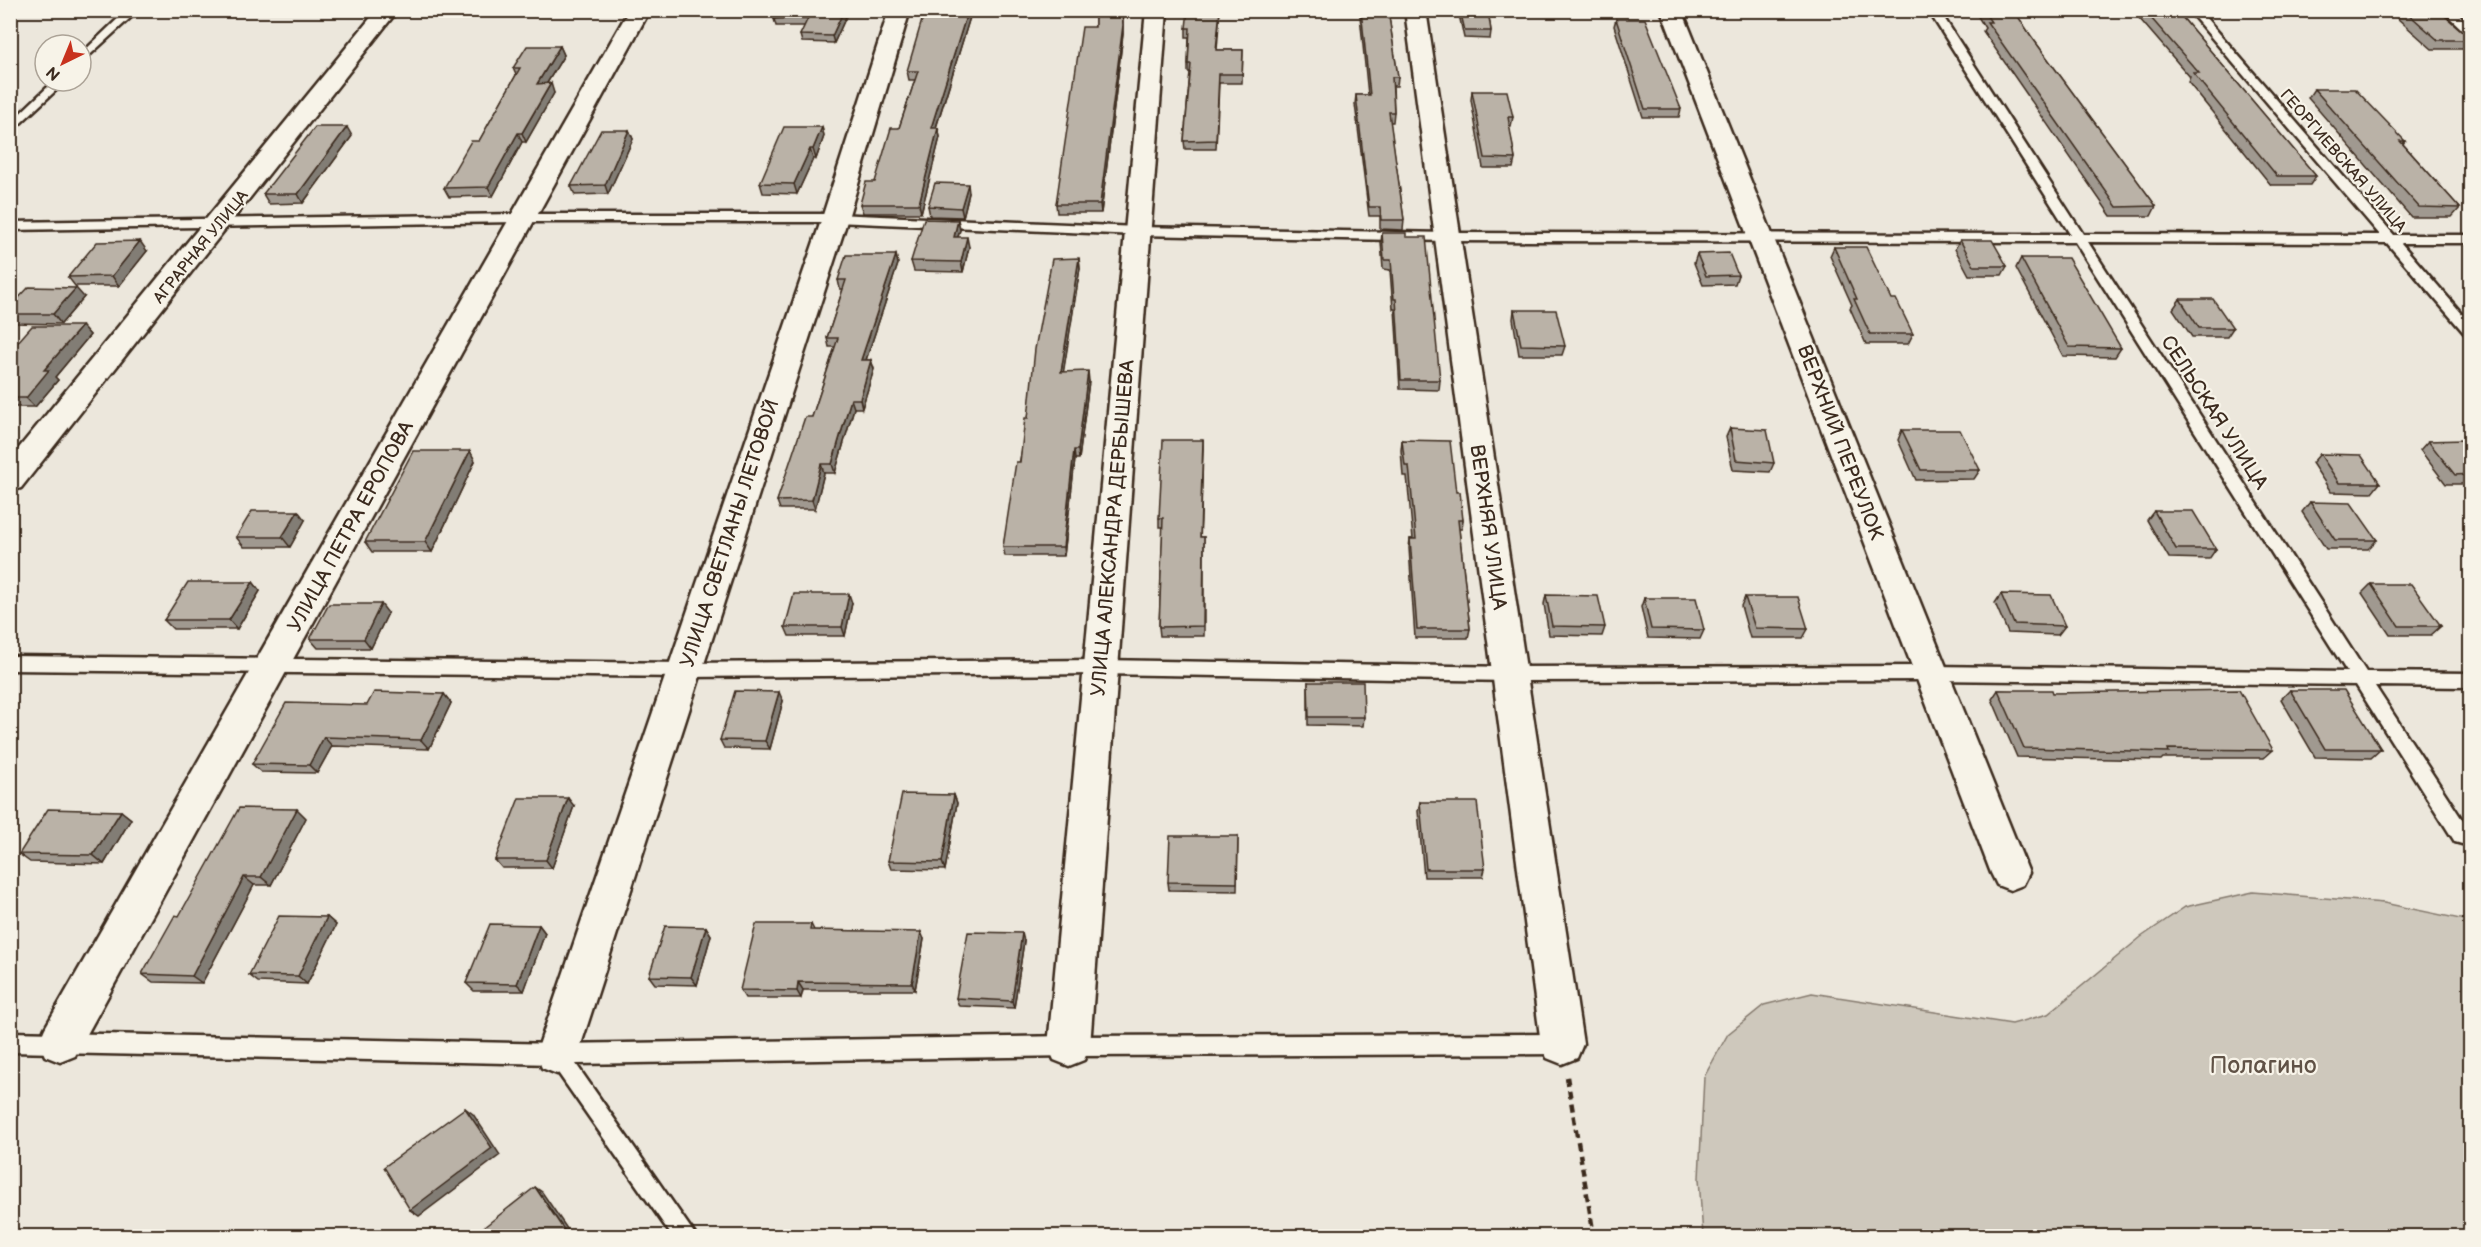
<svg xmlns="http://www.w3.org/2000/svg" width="2481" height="1247" viewBox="0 0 2481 1247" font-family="'Balsamiq Sans',sans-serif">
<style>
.green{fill:#cec8bc;stroke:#84796d;stroke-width:1.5}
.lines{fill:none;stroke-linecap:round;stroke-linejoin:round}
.lane-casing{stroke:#3b2a1e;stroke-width:5}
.street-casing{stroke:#3b2a1e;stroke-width:5}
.path{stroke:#3b2a1e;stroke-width:4.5;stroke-dasharray:8 5;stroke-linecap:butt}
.lane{fill:#f7f3e8;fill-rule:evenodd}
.street{fill:#f7f3e8;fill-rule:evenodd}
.wall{fill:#a09990;stroke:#3b2a1e;stroke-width:1.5}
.shaded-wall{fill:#827d75;stroke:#3b2a1e;stroke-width:1.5}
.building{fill:#bab2a7;stroke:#3b2a1e;stroke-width:1.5}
.labels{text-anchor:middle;stroke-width:4.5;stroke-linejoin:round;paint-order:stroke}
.far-street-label{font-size:16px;fill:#3b2a1e;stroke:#f7f3e8}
.street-label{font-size:20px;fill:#3b2a1e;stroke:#f7f3e8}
.near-park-label{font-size:24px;fill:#605246;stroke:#f7f3e8}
</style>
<rect width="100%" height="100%" fill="#ece7dc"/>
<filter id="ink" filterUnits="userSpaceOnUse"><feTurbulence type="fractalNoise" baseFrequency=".0167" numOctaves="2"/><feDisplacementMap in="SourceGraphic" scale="12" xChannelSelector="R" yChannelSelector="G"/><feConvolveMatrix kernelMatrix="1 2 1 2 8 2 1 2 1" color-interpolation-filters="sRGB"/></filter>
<g filter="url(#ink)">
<path class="green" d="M2253 892 2384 903 2470 921V1236H1703L1699 1178 1704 1077 1728 1034 1764 1005 1812 993 2012 1024 2048 1014 2141 937 2185 907Z"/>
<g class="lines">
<defs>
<g id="lane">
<path d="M127 10H139L81 63V54Z"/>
<path d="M1928 10H1939L2083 234 2380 235 2188 10H2199L2394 235H2470V243H2401L2470 323V335L2465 334 2387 243 2088 242 2366 672 2470 673V687L2375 686 2469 830V842L2462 844 2455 842 2356 685 1932 680 1510 681 1100 674 684 677 10 670V656L684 663 1100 660 1510 667 1932 666 2347 672 2075 242 1448 241 1137 235 835 222H524L10 230V222L524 214H835L1137 227 1448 233 2070 234Z"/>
<path d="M2442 10H2454L2470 26V34L2466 33Z"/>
<path d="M54 81H66L10 133V123Z"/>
<path d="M10 1032 557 1044 1069 1036 1562 1034 1569 1037 1572 1044 1569 1051 1562 1054 1069 1056 576 1064 696 1236H672L552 1064 10 1052Z"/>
</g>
<g id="street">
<path d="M377 10H398L21 488 10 491V459Z"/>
<path d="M629 10H650L75 1056 60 1062 45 1056 39 1042 45 1028Z"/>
<path d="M889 10H910L848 218 578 1054 572 1068 557 1074 542 1068 536 1054 822 218Z"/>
<path d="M1146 10H1167L1090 1046 1084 1060 1069 1066 1054 1060 1048 1046Z"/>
<path d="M1405 10H1426L1583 1044 1577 1058 1562 1064 1547 1058 1541 1044Z"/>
<path d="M1661 10H1682L2029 873 2023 885 2010 890 1997 885 1991 873Z"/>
</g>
</defs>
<use href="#lane" class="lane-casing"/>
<use href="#street" class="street-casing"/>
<path class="path" d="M1567 1077 1594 1236"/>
<use href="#lane" class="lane"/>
<use href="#street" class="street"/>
</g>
<g class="wall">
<path d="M849 10 834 43 802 42 800 35 805 26H776L774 19Z"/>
<path d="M1095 10H1123V34L1101 213H1057L1056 204 1095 27Z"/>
<path d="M1220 10 1217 50H1243L1242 83H1219L1216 149H1185L1184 141 1190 72H1188V64L1189 37H1186V28Z"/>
<path d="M1360 10H1388L1398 77 1397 86H1393L1394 112 1393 122H1390L1404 220 1403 230 1380 229V216H1369L1355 104 1356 95H1368L1360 16Z"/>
<path d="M1458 10H1488L1491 31 1490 39 1464 38Z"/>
<path d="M1974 10H2017L2018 12 2017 15 2031 36 2156 206 2151 216H2111L1983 31 1985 28Z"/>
<path d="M2132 10H2176L2316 176 2310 185H2271L2188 82 2190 77Z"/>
<path d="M2388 10H2438L2470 38V44L2467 49H2432Z"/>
<path d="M970 17 936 128H938L940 137 921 213H863L860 204 875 182 899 128 915 80H909L907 71Z"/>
<path d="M1616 19 1681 109 1679 117H1643L1614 26Z"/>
<path d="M560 46 564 55 547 83 554 93 526 142H522L493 196 449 197 444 188 479 141 516 75 513 68Z"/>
<path d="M2314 89 2405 141 2403 144 2460 208 2452 217H2411L2308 98Z"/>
<path d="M1472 91 1513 117 1511 126H1509L1515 159 1513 168H1483L1471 100Z"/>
<path d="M822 127 824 136 816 159H813L797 194 763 193 760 183Z"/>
<path d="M629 130 633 139 608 194 575 195 571 186Z"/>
<path d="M352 136 303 203 269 204 263 194Z"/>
<path d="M969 193 963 217 930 216 928 206Z"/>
<path d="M958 220 960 230 958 237 969 247 963 272 914 271 911 261Z"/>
<path d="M1382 233 1440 380 1439 390 1400 389 1395 309H1393L1390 270 1383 269 1381 242Z"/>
<path d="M1960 240 2007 266 2002 275H1969L1955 249Z"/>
<path d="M1834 247 1913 334 1908 344H1866L1850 308 1852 305 1830 256Z"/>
<path d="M147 251 119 286H75L68 277Z"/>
<path d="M1697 254 1738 275 1735 284 1703 285 1694 263Z"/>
<path d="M896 255 898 264 866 360H871L874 369 862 408H854L835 473H824L815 509H780L777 501 812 417 835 347H829L827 338 843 289H840L838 280Z"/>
<path d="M1079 258 1080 268 1063 372 1089 381 1079 459H1075L1064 556H1005L1003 547 1028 418Z"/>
<path d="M2021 258 2121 348 2115 357 2063 356 2016 268Z"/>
<path d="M84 297 61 324 13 323 10 320V307Z"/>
<path d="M2180 299 2233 328 2227 337H2192L2173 309Z"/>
<path d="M1514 310 1565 346 1562 355H1519L1513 319Z"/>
<path d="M82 326 90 335 55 377 58 380 35 407H10V361L13 359 10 356V351Z"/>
<path d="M1730 428 1774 463 1770 472 1733 470 1726 437Z"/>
<path d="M1902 430 1980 470 1974 479 1916 480 1898 440Z"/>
<path d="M1203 440 1200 537H1204V636H1160L1159 627 1163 527H1159V518Z"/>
<path d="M1402 440 1456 492 1463 520 1462 529H1459L1470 629 1468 638H1415L1409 548 1410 539H1413L1407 476H1403L1401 450Z"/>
<path d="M2428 441 2470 448V484H2446L2420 450Z"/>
<path d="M470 451 475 461 432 552H372L365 542Z"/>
<path d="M2320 454 2380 483 2372 493 2331 492 2312 463Z"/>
<path d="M2310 502 2377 540 2368 549H2326L2302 512Z"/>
<path d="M2154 511 2216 549 2209 559 2169 558 2147 520Z"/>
<path d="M305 520 290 547H244L236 537Z"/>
<path d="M253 582 260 591 237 629H173L164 620Z"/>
<path d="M2371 584 2441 626 2431 635H2390L2362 593Z"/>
<path d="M2001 594 2065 626 2058 635 2008 633 1995 603Z"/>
<path d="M1546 595 1605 627 1602 636 1549 635 1544 604Z"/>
<path d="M1745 597 1808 629 1803 638H1750L1741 606Z"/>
<path d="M1644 598 1704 630 1700 639 1648 638 1641 607Z"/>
<path d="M852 603 845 636H789L785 627Z"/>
<path d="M388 613 371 648H318L310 639Z"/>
<path d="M1308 682 1364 717 1363 726 1308 725Z"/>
<path d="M1998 690 2053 693 2273 750 2264 758H2163L2161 760 2017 757 1992 699Z"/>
<path d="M2290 690 2381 749 2371 758 2315 757 2281 699Z"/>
<path d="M444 694 451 703 429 749 332 746 317 773 261 772 252 764Z"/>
<path d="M783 701 770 749 724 748 720 740Z"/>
<path d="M954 795 957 803 945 870 891 869 888 861Z"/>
<path d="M1420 802 1485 869 1483 877H1424L1418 811Z"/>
<path d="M574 806 552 868H502L495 860Z"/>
<path d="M121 811 131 819 104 864 30 862 19 854Z"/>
<path d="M306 818 271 885H254L202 983 153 982 142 974 179 916Z"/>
<path d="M1238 836 1237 891 1169 890 1168 882Z"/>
<path d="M327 917 336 925 307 984 258 982 249 975Z"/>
<path d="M811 924 814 930 924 939 915 990H803L801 998H745L740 990Z"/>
<path d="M539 925 545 933 524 991H474L466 983Z"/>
<path d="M706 927 711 935 697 985 655 984 649 976Z"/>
<path d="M1024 941 1014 1008 959 1006 956 998Z"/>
</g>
<g class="shaded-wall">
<path d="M844 10H849L834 43 832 36Z"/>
<path d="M968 10H969L970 17 933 137 931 128Z"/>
<path d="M1122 10 1123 34 1101 213 1100 204Z"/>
<path d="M560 46 564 55 541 93 537 84Z"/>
<path d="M551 83 554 93 526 142 522 133Z"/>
<path d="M347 127 352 136 303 203 298 194Z"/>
<path d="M822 127 824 136 816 159 813 149Z"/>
<path d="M938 128 940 137 921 213 919 204Z"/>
<path d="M629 130 633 139 608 194 605 185Z"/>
<path d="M518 133 522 142 493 196 488 187Z"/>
<path d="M810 149 813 159 797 194 794 184Z"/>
<path d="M968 184 969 193 963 217 961 208Z"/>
<path d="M958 220 960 230 955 246 954 237Z"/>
<path d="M967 237 969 247 963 272 961 262Z"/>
<path d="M140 241 147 251 119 286 112 276Z"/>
<path d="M896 255 898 264 863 369 861 360Z"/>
<path d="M1079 258 1080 268 1062 381 1061 372Z"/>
<path d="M76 288 84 297 61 324 53 314Z"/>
<path d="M82 326 90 335 55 377 58 380 35 407 26 398 44 370Z"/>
<path d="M871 360 874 369 862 408 860 399Z"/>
<path d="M1088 371 1089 381 1079 459 1078 450Z"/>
<path d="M851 399 854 408 835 473 832 464Z"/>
<path d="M1203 440V449L1200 546V537Z"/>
<path d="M1074 450 1075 459 1064 556 1063 547Z"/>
<path d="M470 451 475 461 432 552 425 542Z"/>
<path d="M821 464 824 473 815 509 812 500Z"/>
<path d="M298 511 305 520 290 547 282 537Z"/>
<path d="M253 582 260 591 237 629 229 620Z"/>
<path d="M849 594 852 603 845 636 842 627Z"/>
<path d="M381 604 388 613 371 648 364 639Z"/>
<path d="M779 692 783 701 770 749 765 741Z"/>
<path d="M444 694 451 703 429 749 421 740Z"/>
<path d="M324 737 332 746 317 773 309 765Z"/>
<path d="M954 795 957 803 945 870 942 862Z"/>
<path d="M568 798 574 806 552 868 546 860Z"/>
<path d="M297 809 306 818 271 885 261 877Z"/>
<path d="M121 811 131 819 104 864 93 855Z"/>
<path d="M244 877 254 885 202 983 192 976Z"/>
<path d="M327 917 336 925 307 984 298 976Z"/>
<path d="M539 925 545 933 524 991 517 984Z"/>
<path d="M706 927 711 935 697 985 691 977Z"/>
<path d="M921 932 924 939 915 990 912 983Z"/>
<path d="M1022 933 1024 941 1014 1008 1012 1001Z"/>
<path d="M798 982 803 990 801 998 797 991Z"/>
<path d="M465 1108 473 1114 500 1155 419 1216 410 1210Z"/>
<path d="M535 1187 542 1192 572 1236H568Z"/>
</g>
<g class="building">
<path d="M777 10H844L832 36 800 35 808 18 774 19Z"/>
<path d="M925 10H968L931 128H938L919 204H860L866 182H875L891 128H899L918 71H907Z"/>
<path d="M1095 10H1122L1123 25 1100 204H1056L1082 27H1095Z"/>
<path d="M1188 10H1220L1216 50H1243L1242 74H1219L1216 140 1184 141 1191 64H1188L1190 28H1186Z"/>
<path d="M1361 10H1388L1398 77H1392L1394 112H1389L1404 220H1381L1380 207H1369L1356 95H1370Z"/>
<path d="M1460 10H1488L1491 31H1465Z"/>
<path d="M1983 10H2017L2018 12H2015L2031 36 2156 206 2117 207 1987 22H1991Z"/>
<path d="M2144 10H2176L2316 176H2277L2193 73H2199Z"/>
<path d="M2404 10H2438L2470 38V40H2438Z"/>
<path d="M1616 19H1645L1681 109H1645Z"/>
<path d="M527 46H560L537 84 551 83 522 133H518L488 187 444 188 471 141H479L520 68H513Z"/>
<path d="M2314 89H2355L2405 141H2400L2460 208 2419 207Z"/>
<path d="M1472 91H1507L1513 117H1508L1515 159 1485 158Z"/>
<path d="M315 127H347L298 194H263Z"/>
<path d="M784 127H822L813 149H810L794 184 760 183Z"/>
<path d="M601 130H629L605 185 571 186Z"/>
<path d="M935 183 968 184 961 208 928 206Z"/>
<path d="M924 219 958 220 954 237H967L961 262 911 261Z"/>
<path d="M1382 233H1406V237H1426L1440 380H1401L1396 299H1394L1391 260H1384Z"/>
<path d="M1960 240H1992L2007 266H1974Z"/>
<path d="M140 241 112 276 68 277 97 242Z"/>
<path d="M1834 247H1866L1891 299H1896L1913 334H1870L1854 299H1857Z"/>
<path d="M1729 253 1738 275 1706 276 1697 254Z"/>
<path d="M846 255H896L861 360H871L860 399H851L832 464H821L812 500 777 501 805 417H812L838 338H827L846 280H838Z"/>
<path d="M1079 258 1061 372 1088 371 1078 450H1074L1063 547H1003L1016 462H1020L1025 418H1028L1035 349 1052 259Z"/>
<path d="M2021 258H2068L2121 348 2069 347Z"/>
<path d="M29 287 76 288 53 314H10V307Z"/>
<path d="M2180 299H2213L2233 328H2199Z"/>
<path d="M1514 310H1556L1565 346 1521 345Z"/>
<path d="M32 326H82L44 370H49L26 398H10V361L17 353H10V351Z"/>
<path d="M1730 428 1767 430 1774 463 1736 460Z"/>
<path d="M1902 430H1960L1980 470H1921Z"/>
<path d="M1163 440H1203L1200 537H1204L1203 626 1159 627 1163 518H1159Z"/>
<path d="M1402 440 1450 441 1456 492H1460L1463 520H1458L1470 629H1417L1410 539H1416L1409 466H1405Z"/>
<path d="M2464 440 2470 448V474L2455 475 2428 441Z"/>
<path d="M413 451H470L425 542H365Z"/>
<path d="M2320 454 2361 455 2380 483H2339Z"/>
<path d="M2310 502 2351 503 2377 540H2335Z"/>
<path d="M252 511H298L282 537H236Z"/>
<path d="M2154 511H2193L2216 549H2176Z"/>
<path d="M188 582H253L229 620H164Z"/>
<path d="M2371 584H2411L2441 626H2399Z"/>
<path d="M794 594H849L842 627H785Z"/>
<path d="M2001 594 2051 595 2065 626 2014 624Z"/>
<path d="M1546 595 1598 596 1605 627 1552 626Z"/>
<path d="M1745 597H1798L1808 629 1755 628Z"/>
<path d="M1644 598H1696L1704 630 1651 629Z"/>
<path d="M329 604H381L364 639H310Z"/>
<path d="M1308 682H1363L1364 717H1309Z"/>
<path d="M1998 690H2052L2053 693 2239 690 2273 750 2168 749 2169 752 2024 748Z"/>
<path d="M2290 690H2344L2381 749H2325Z"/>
<path d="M735 691 779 692 765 741 720 740Z"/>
<path d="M374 692 444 694 421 740 324 737 309 765 252 764 286 703 367 705Z"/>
<path d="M902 794 954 795 942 862 888 861Z"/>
<path d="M519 798H568L546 860H495Z"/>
<path d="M1420 802H1477L1485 869H1426Z"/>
<path d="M239 808 297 809 261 877H244L192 976 142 974 175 915 179 916Z"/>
<path d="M48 809 121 811 93 855 19 854Z"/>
<path d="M1170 836H1238L1237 883 1168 882Z"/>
<path d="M279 916 327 917 298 976 249 975Z"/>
<path d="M490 924 539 925 517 984 466 983Z"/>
<path d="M756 924H811L810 930 921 932 912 983 798 982 797 991 740 990Z"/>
<path d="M665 926 706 927 691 977 649 976Z"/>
<path d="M968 932 1022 933 1012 1001 956 998Z"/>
<path d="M465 1108 492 1148 410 1210 384 1167Z"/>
<path d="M535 1187 568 1236H483L479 1231Z"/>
</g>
</g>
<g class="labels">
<g class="far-street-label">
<text transform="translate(2344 160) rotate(49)" y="6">ГЕОРГИЕВСКАЯ УЛИЦА</text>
<text transform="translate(200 246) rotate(-51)" y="6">АГРАРНАЯ УЛИЦА</text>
</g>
<g class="street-label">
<text transform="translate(2215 412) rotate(57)" y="7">СЕЛЬСКАЯ УЛИЦА</text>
<text transform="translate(1841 442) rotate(69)" y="7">ВЕРХНИЙ ПЕРЕУЛОК</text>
<text transform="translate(350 526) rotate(-61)" y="7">УЛИЦА ПЕТРА ЕРОПОВА</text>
<text transform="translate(1489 527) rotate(82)" y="7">ВЕРХНЯЯ УЛИЦА</text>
<text transform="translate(1112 528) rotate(-85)" y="7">УЛИЦА АЛЕКСАНДРА ДЕРБЫШЕВА</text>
<text transform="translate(729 533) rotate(-72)" y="7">УЛИЦА СВЕТЛАНЫ ЛЕТОВОЙ</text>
</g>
<g class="near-park-label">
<text x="2263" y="1073">Полагино</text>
</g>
</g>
<rect width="2481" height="1247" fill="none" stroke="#f7f3e8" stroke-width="36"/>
<rect x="18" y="18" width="2445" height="1211" fill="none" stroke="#3b2a1e" stroke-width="2" filter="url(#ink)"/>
<g transform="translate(63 63) rotate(223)"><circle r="28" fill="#f7f3e8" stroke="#aca397" stroke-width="1.5"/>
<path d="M0-4.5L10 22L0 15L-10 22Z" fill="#c8321e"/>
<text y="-9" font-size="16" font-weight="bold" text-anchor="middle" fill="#3b2a1e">N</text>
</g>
</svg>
